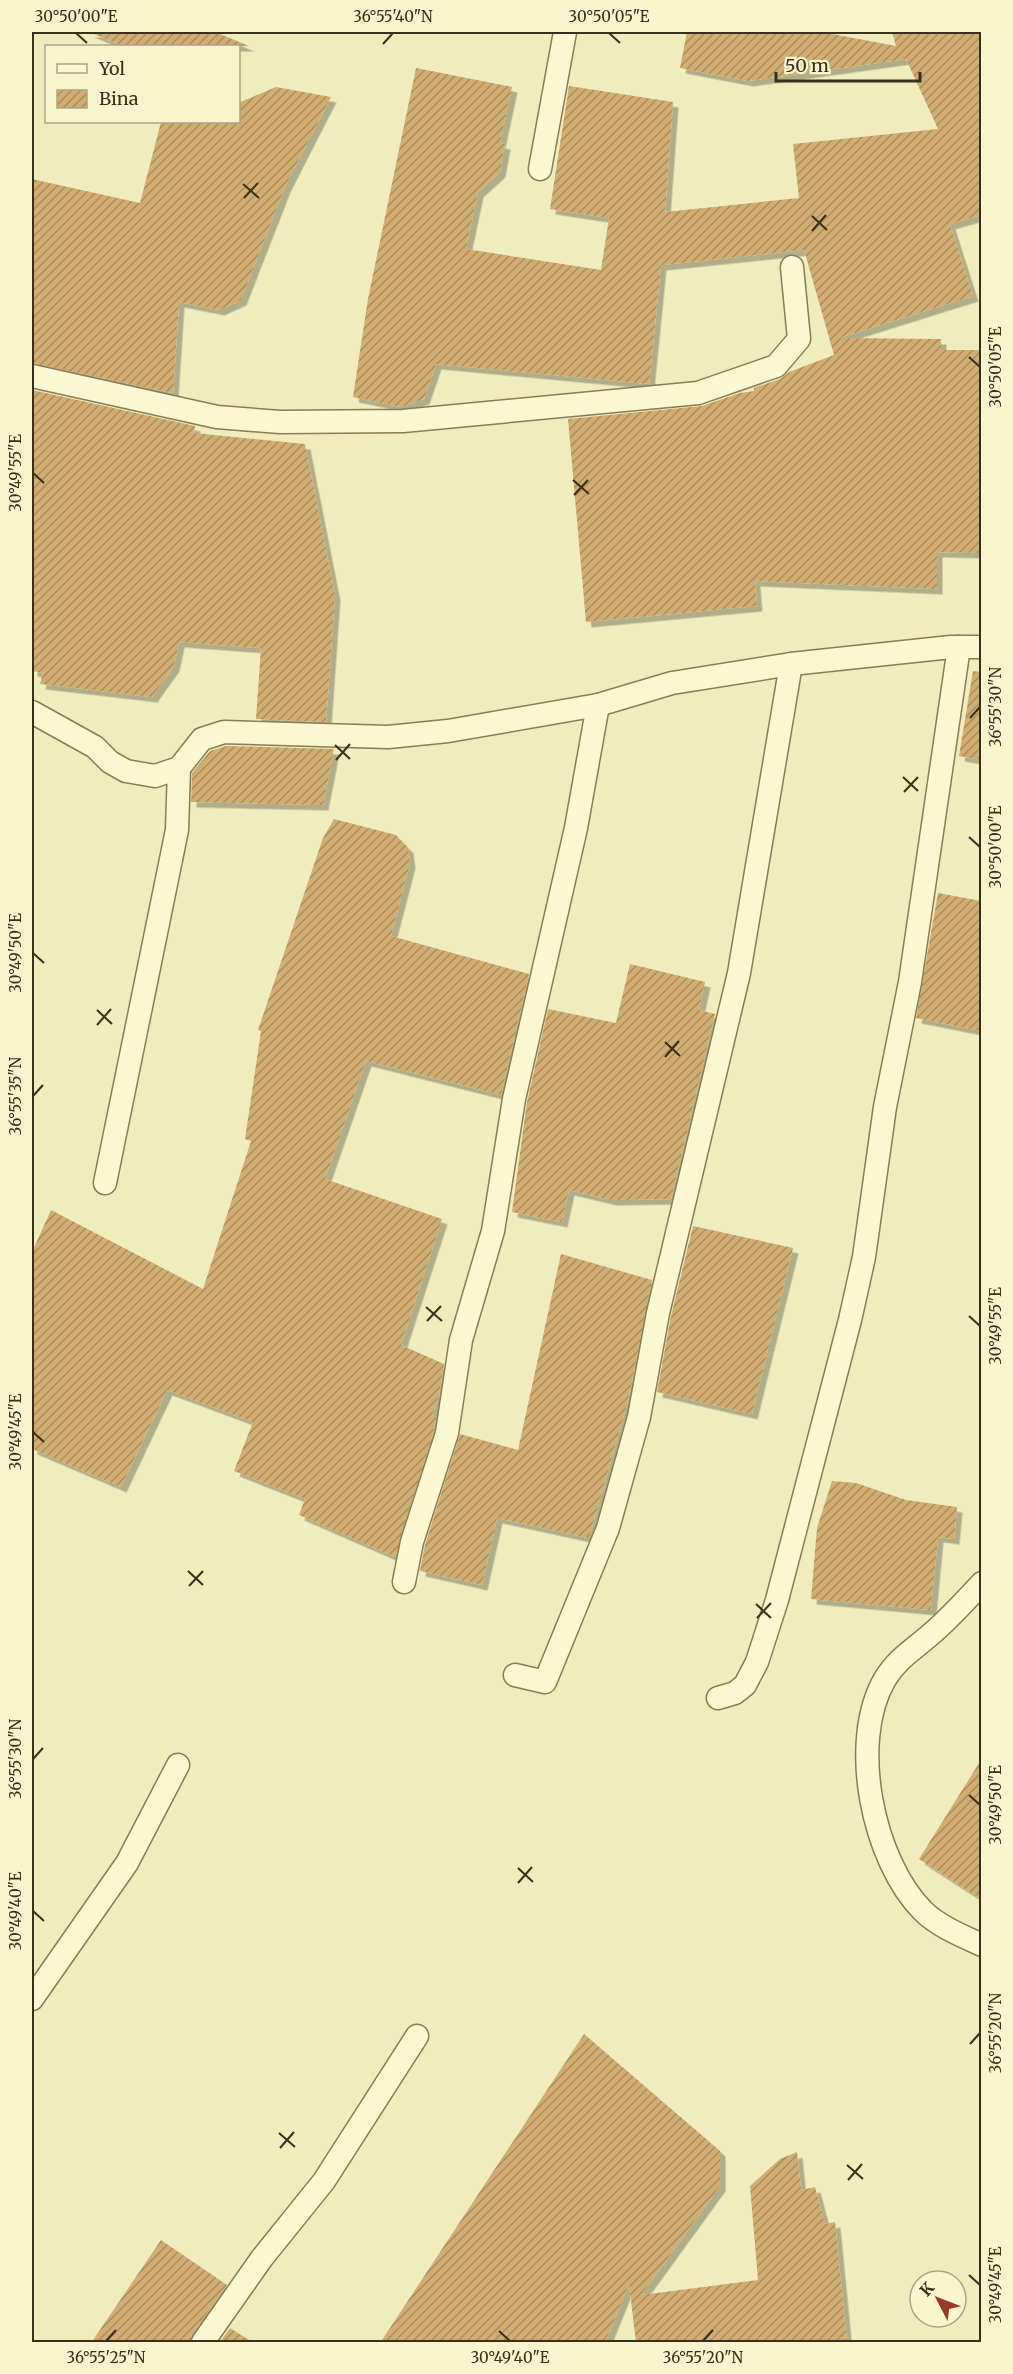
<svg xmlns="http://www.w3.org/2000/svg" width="1013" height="2374" viewBox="0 0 1013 2374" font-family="Merriweather,serif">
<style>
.building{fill:url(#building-hatch);filter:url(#shadow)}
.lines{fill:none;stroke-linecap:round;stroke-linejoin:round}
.minor-casing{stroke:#8a7c56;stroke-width:25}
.minor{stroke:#fbf7d2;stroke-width:22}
.ticks{fill:none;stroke:#382f1c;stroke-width:2}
.neatline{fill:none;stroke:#382f1c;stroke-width:2}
.ticks-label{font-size:15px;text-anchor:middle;fill:#382f1c}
</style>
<defs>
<pattern id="building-hatch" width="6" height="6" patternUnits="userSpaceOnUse" patternTransform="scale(1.5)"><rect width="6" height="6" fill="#d1ad72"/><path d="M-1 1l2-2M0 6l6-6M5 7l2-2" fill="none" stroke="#ab8d5d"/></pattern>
<filter id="shadow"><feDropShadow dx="5.5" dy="5.5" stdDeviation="0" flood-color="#0004"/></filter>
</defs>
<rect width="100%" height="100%" fill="#f0ecbe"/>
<g class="building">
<path d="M89 32H215L249 46H123Z"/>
<path d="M687 32H822L896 46 892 32H981V215L950 224 973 296 839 338 941 339V350H981V553L937 552V589L755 581 757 606 586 622 568 419 702 406 740 393 754 391V388L780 379 789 372 834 355 804 250 661 265 649 384 436 364 424 399 401 407 353 397 368 299 416 68 512 87 500 143 505 144 500 172 478 192 466 249 601 270 609 218 550 209 569 86 673 102 665 212 799 198 793 144 938 129 906 59 748 81 680 68Z"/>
<path d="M276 87 331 97 285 187 241 300 219 310 179 302 173 393 32 363V179L140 203 161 122H238V103Z"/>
<path d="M32 390 195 426 194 433 305 444 335 595 326 722 256 719 261 648 179 642 174 666 152 697 40 684 43 673 32 671Z"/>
<path d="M973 671 981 672V760L959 756Z"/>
<path d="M226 746 334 749 323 805 191 802 192 773 210 751Z"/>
<path d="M334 819 396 835 408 848 410 863 391 936 529 974 501 1095 366 1061 325 1179 442 1219 401 1345 444 1364 439 1395 432 1415 436 1417 434 1430 395 1557 299 1515 305 1499 234 1471 253 1422 167 1390 121 1487 32 1449V1252L51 1210 203 1289 251 1141 245 1139 261 1031 258 1030 323 838Z"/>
<path d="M938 893 981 901V1031L916 1018Z"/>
<path d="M630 964 705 982 699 1010 715 1014 671 1199 611 1200 569 1190 562 1222 512 1212 527 1102 548 1009 616 1023Z"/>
<path d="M693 1226 793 1248 752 1414 657 1392 671 1316Z"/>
<path d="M561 1254 652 1280 629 1397 589 1538 497 1518 482 1585 420 1571 425 1545 460 1434 518 1450Z"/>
<path d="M832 1481 856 1483 906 1500 957 1507 954 1539 938 1537 931 1610 811 1599 817 1528Z"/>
<path d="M981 1760V1899L919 1859Z"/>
<path d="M584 2034 720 2151V2186L641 2295 758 2280 750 2186 780 2159 797 2152 801 2190 815 2187 825 2224 835 2222 847 2343H636L629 2284 605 2343H380Z"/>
<path d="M161 2240 227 2285 192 2334 190 2343H91Z"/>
<path d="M230 2328 254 2343H219Z"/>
</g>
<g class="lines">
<defs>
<g id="minor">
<path d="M540 169 565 32"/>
<path d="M32 376 217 417 280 422 403 421 698 393 776 366 799 339 792 267"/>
<path d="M32 712 95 747 110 762 126 771 155 776 179 768 202 739 224 732 388 737 448 731 598 705 672 683 791 664 951 647H982"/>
<path d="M105 1183 177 830 179 768"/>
<path d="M404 1582 412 1542 447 1433 461 1340 493 1231 514 1099 576 828 598 705"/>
<path d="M982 1583C965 1601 949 1619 930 1635 913 1650 897 1659 885 1679 848 1742 873 1861 923 1911 938 1926 962 1936 982 1945"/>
<path d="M515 1675 545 1682 608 1528 639 1417 658 1313 739 973 791 664"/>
<path d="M718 1698 735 1693 745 1685 757 1662 777 1600 850 1320 864 1257 885 1107 910 982 959 647"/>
<path d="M32 1999 127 1863 178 1765"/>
<path d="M203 2342 262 2258 324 2181 417 2036"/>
</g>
</defs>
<use href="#minor" class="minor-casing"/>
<use href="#minor" class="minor"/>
</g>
<path class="ticks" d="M76 33 87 43M609 33 620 43M383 44 393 33M243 184 259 198M244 198 258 183M812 216 827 230M812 231 826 215M969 357 980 367M33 473 44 483M573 480 589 494M574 495 588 480M970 718 980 707M335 745 350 759M336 760 350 744M903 777 918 791M904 792 918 777M969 837 980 847M33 953 44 963M97 1010 112 1024M97 1025 111 1009M665 1042 680 1056M665 1057 679 1041M33 1096 43 1085M426 1307 442 1321M969 1316 980 1326M427 1321 441 1306M33 1432 44 1442M188 1571 203 1585M189 1586 203 1571M756 1604 771 1618M757 1618 771 1603M33 1759 43 1748M969 1795 980 1805M518 1868 533 1882M518 1883 532 1867M33 1911 44 1921M970 2044 980 2033M279 2133 295 2147M280 2148 294 2132M847 2165 863 2179M848 2180 862 2164M969 2275 980 2285M499 2331 510 2341M106 2341 116 2330M703 2341 713 2330"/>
<rect width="1013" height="2374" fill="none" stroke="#f7f4ce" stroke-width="66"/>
<rect x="45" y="45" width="195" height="78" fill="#f7f4ce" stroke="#aba587" stroke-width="1.5"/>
<rect x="57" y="64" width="30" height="9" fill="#fbf7d2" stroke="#aba587" stroke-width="1.5"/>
<text x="99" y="75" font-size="18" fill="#382f1c">Yol</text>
<rect x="57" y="90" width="30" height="18" fill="url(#building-hatch)" stroke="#aba587" stroke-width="1.5"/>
<text x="99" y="105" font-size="18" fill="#382f1c">Bina</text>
<g transform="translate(938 2299) rotate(312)"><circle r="28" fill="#f7f4ce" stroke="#aba587" stroke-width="1.5"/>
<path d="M0-4.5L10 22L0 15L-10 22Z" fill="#9c3b23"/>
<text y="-9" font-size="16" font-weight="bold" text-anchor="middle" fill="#382f1c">K</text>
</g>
<path d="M776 72v9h144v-9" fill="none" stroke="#382f1c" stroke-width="3"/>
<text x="785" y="72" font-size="18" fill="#382f1c" stroke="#f7f4ce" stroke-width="4.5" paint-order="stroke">50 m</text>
<rect x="33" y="33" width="947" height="2308" class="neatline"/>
<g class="ticks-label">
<text x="76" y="22">30°50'00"E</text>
<text x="393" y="22">36°55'40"N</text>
<text x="609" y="22">30°50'05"E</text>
<text transform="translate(996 367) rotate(-90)" y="5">30°50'05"E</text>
<text transform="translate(16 473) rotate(-90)" y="5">30°49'55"E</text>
<text transform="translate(996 707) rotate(-90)" y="5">36°55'30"N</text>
<text transform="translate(996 847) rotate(-90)" y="5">30°50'00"E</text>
<text transform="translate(16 953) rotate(-90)" y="5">30°49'50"E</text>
<text transform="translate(16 1096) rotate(-90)" y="5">36°55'35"N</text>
<text transform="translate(996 1326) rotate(-90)" y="5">30°49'55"E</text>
<text transform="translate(16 1432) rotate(-90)" y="5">30°49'45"E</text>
<text transform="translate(16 1759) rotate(-90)" y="5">36°55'30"N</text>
<text transform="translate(996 1805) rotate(-90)" y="5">30°49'50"E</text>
<text transform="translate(16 1911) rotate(-90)" y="5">30°49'40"E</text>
<text transform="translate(996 2033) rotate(-90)" y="5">36°55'20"N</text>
<text transform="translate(996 2285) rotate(-90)" y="5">30°49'45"E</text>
<text x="106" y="2363">36°55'25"N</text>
<text x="510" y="2363">30°49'40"E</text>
<text x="703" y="2363">36°55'20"N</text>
</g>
</svg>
